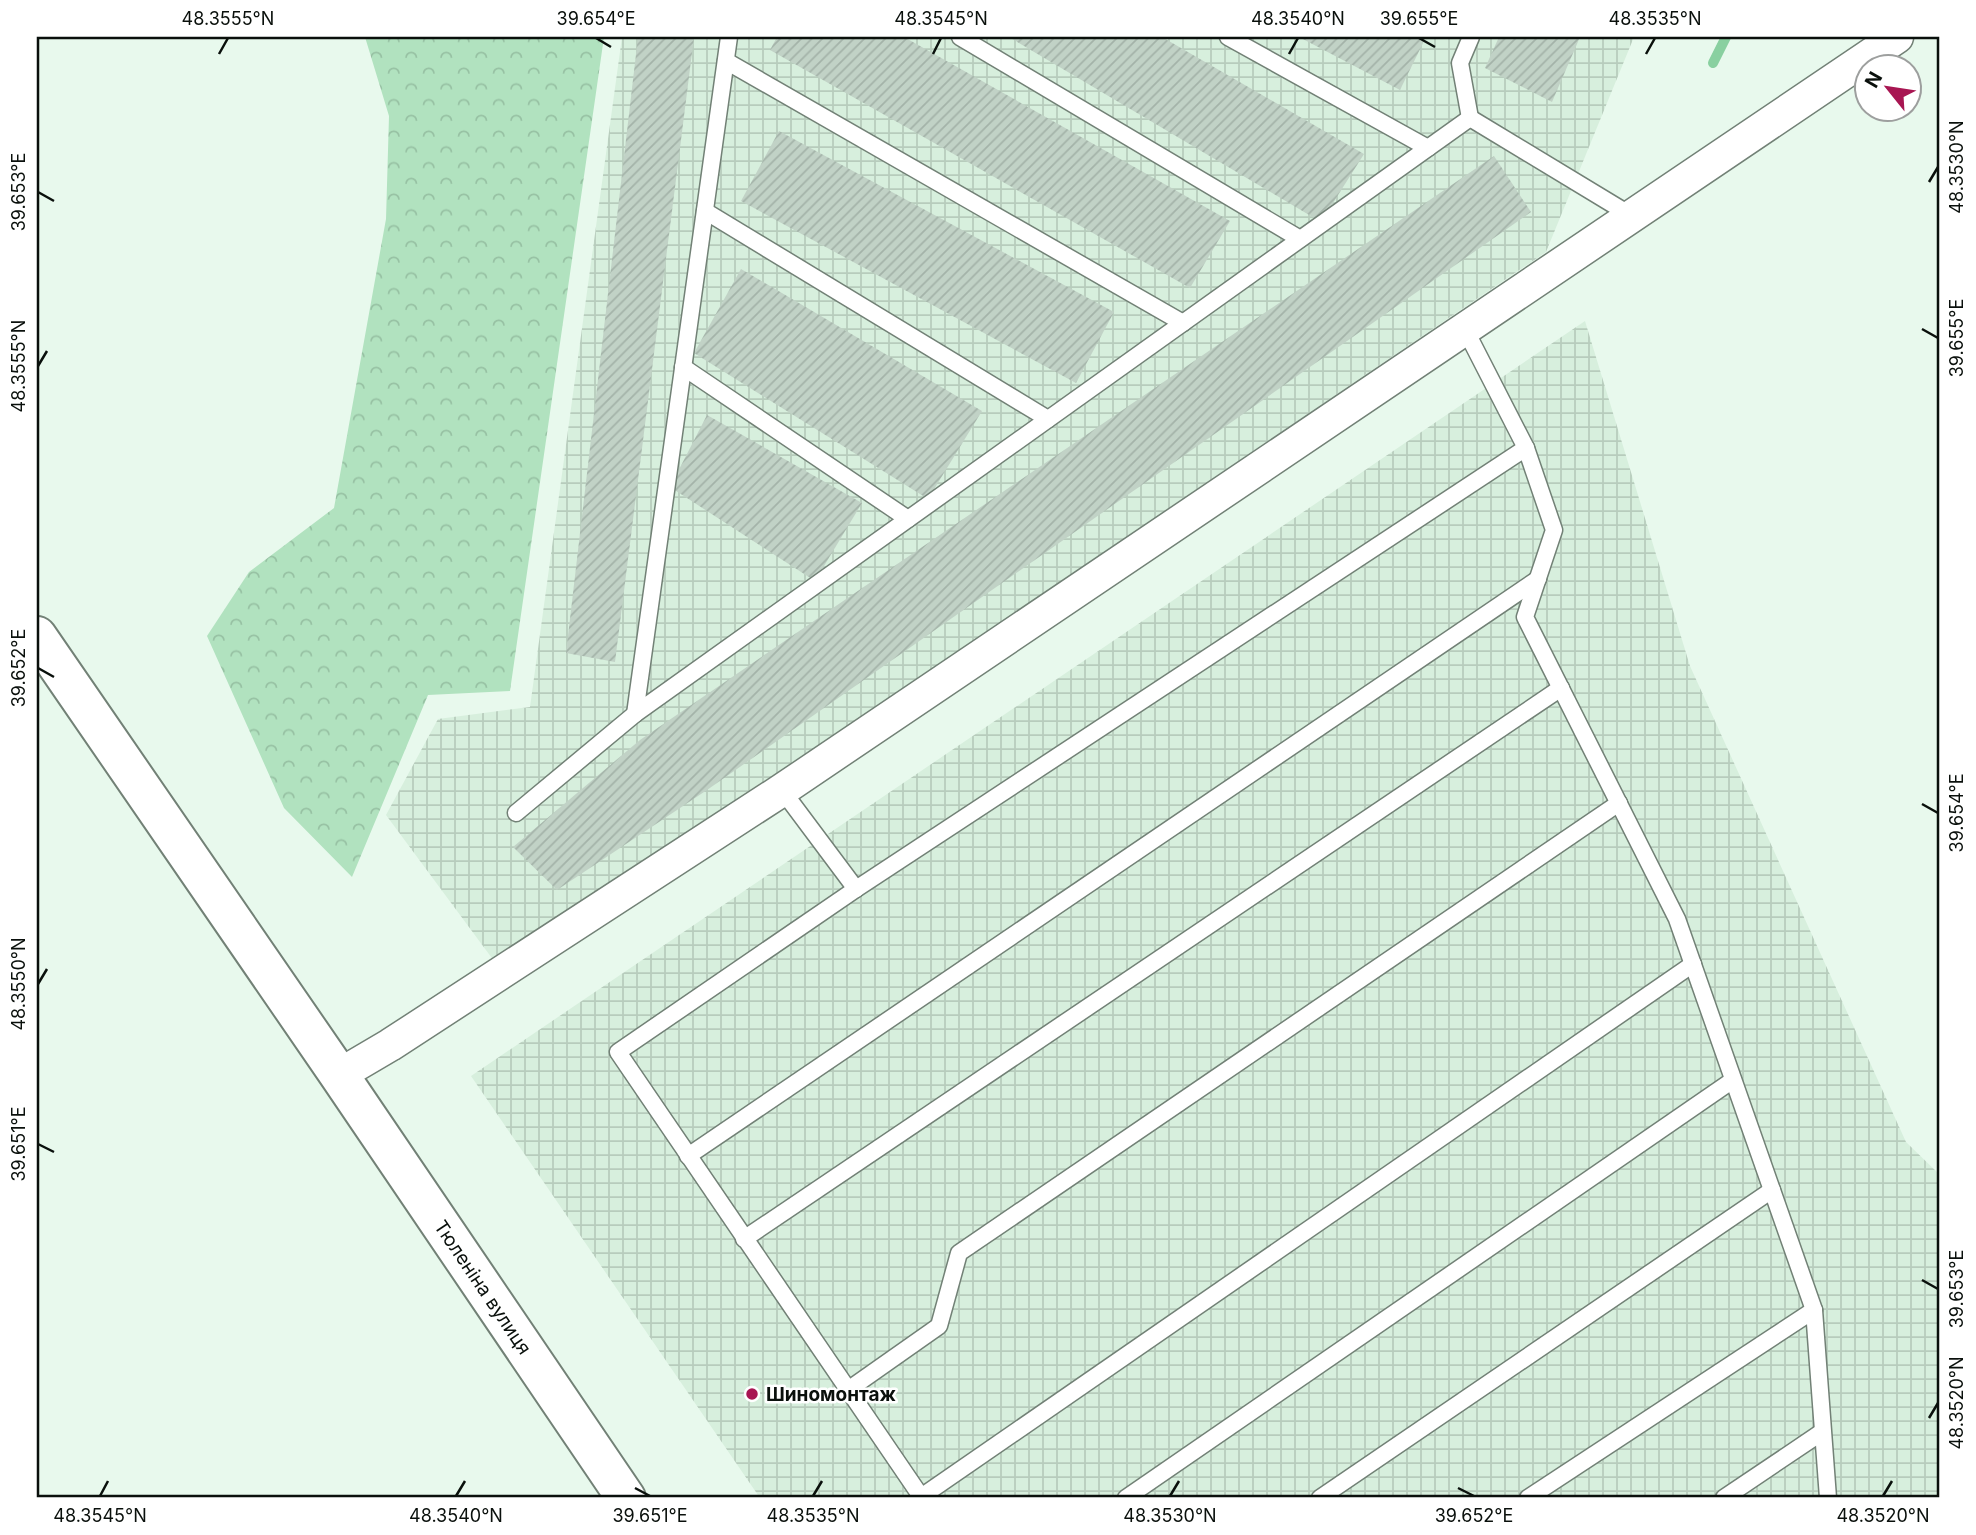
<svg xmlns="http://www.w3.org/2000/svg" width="1976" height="1535" viewBox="0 0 1976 1535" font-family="Inter,sans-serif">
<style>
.industrial{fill:url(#industrial-grid)}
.forest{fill:url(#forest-crowns)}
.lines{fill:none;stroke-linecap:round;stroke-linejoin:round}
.stream{stroke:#89d0a0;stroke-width:10}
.building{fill:url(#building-hatch)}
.lane-casing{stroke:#728176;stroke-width:19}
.street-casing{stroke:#728176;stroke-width:35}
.secondary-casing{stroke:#728176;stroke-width:42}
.lane{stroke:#fff;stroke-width:16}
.street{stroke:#fff;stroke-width:32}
.secondary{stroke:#fff;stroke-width:38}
.ticks{fill:none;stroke:#0a100c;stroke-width:2.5}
.poi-dot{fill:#a81652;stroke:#fff;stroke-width:2.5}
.labels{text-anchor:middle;stroke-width:5;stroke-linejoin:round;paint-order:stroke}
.street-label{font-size:19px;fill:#0a100c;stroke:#fff}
.poi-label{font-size:19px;font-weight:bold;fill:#0a100c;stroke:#fff;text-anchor:start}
.neatline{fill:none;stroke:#0a100c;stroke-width:2.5}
.ticks-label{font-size:18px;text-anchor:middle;fill:#0a100c}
</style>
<defs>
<pattern id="industrial-grid" width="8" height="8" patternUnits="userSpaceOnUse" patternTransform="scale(1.75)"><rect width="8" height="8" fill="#d7efdd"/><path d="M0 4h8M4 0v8" fill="none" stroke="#b7ccbc"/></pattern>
<pattern id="forest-crowns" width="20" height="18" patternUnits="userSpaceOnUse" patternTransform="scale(1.75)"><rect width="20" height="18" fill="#b1e2bf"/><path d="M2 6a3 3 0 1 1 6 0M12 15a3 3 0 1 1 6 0" fill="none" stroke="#97c1a3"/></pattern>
<pattern id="building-hatch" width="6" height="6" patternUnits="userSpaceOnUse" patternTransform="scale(1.75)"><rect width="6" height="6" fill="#c1d2c6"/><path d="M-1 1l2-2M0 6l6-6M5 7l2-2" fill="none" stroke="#a4b3a9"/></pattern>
</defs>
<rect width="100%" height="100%" fill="#e8f9ed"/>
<g class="industrial">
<path d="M622 37H1634L1546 252 497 965 386 815 438 719 530 707Z"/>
<path d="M1585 321 1690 666 1906 1142 1939 1174V1498H760L471 1076Z"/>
</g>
<path class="forest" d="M365 37H604L510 691 428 695 352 877 284 808 207 636 249 572 334 508 386 219 389 116Z"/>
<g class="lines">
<path class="stream" d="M1713 63 1726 37"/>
</g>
<g class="building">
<path d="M638 37H694L615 662 566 653Z"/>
<path d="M777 37H904L1230 221 1190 288 770 50Z"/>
<path d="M1009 37H1162L1364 154 1321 222Z"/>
<path d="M1299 37H1426L1400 90Z"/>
<path d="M1499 37H1580L1552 102 1485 68Z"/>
<path d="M779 131 1114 312 1076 383 741 201Z"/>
<path d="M1494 156 1531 212 707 790 557 890 513 847 640 740Z"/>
<path d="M741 269 982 411 928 499 694 353Z"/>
<path d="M707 415 862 503 815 581 670 487Z"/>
</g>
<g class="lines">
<defs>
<g id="lane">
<path d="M729 37 635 714 1470 118 1632 216"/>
<path d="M960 37 1300 239"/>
<path d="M1228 37 1428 148"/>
<path d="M726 61 1183 323"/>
<path d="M1470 118 1460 63 1471 37"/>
<path d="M705 211 1048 419"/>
<path d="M1465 329 1526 448"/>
<path d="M683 367 908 519"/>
<path d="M782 790 856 889"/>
<path d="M516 813 635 714"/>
<path d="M688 1156 1538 579"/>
<path d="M744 1239 1561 688"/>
<path d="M848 1390 939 1326 959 1253 1619 803"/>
<path d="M921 1497 1693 964"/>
<path d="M922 1498 618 1052 856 889 1526 448 1554 530 1525 617 1677 919 1814 1310 1828 1498"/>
<path d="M1126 1498 1733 1080"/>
<path d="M1320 1498 1772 1190"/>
<path d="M1528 1498 1814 1310"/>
<path d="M1724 1498 1822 1432"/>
</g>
<path id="street" d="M339 1075 390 1045 782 790 1897 37"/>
<path id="secondary" d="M37 636 339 1075 626 1498"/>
</defs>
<use href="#lane" class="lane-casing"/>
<use href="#street" class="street-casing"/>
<use href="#secondary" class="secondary-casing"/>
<use href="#lane" class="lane"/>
<use href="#street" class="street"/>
<use href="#secondary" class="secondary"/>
</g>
<path class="ticks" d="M596 38 611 47M1419 38 1435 47M219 54 228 38M933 54 941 38M1289 54 1298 38M1646 54 1655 38M1929 182 1938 167M38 192 54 201M1922 329 1938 338M38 366 47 351M38 668 54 677M1922 804 1938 813M38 984 47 969M38 1144 54 1152M1922 1280 1938 1289M1929 1418 1938 1403M635 1488 650 1496M1458 1488 1474 1496M100 1496 108 1481M456 1496 465 1481M813 1496 822 1481M1170 1496 1179 1481M1883 1496 1892 1481"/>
<circle class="poi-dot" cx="752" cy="1394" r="7"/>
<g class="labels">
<g class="street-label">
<text transform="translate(483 1287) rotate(56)" y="7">Тюленіна вулиця</text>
</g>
<g class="poi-label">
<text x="766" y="1401">Шиномонтаж</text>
</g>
</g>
<rect width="1976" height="1535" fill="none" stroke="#ffffff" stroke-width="77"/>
<g transform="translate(1888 88) rotate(300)"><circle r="33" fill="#ffffff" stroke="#9d9f9e" stroke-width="2"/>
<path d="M0-5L12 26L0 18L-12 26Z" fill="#a81652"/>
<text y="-10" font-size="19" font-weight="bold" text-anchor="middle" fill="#0a100c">N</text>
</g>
<rect x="38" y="38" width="1900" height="1458" class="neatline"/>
<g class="ticks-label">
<text x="228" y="25">48.3555°N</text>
<text x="596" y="25">39.654°E</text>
<text x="941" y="25">48.3545°N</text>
<text x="1298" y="25">48.3540°N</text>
<text x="1419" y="25">39.655°E</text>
<text x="1655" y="25">48.3535°N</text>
<text transform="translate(1957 167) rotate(-90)" y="6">48.3530°N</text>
<text transform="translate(19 192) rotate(-90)" y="6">39.653°E</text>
<text transform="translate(1957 338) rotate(-90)" y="6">39.655°E</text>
<text transform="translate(19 366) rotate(-90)" y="6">48.3555°N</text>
<text transform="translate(19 668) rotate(-90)" y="6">39.652°E</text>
<text transform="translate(1957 813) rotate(-90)" y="6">39.654°E</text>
<text transform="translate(19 984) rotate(-90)" y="6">48.3550°N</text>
<text transform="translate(19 1144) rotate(-90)" y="6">39.651°E</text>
<text transform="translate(1957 1289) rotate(-90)" y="6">39.653°E</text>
<text transform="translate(1957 1403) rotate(-90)" y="6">48.3520°N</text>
<text x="100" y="1522">48.3545°N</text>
<text x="456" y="1522">48.3540°N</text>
<text x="650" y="1522">39.651°E</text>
<text x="813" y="1522">48.3535°N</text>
<text x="1170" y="1522">48.3530°N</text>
<text x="1474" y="1522">39.652°E</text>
<text x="1883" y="1522">48.3520°N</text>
</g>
</svg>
